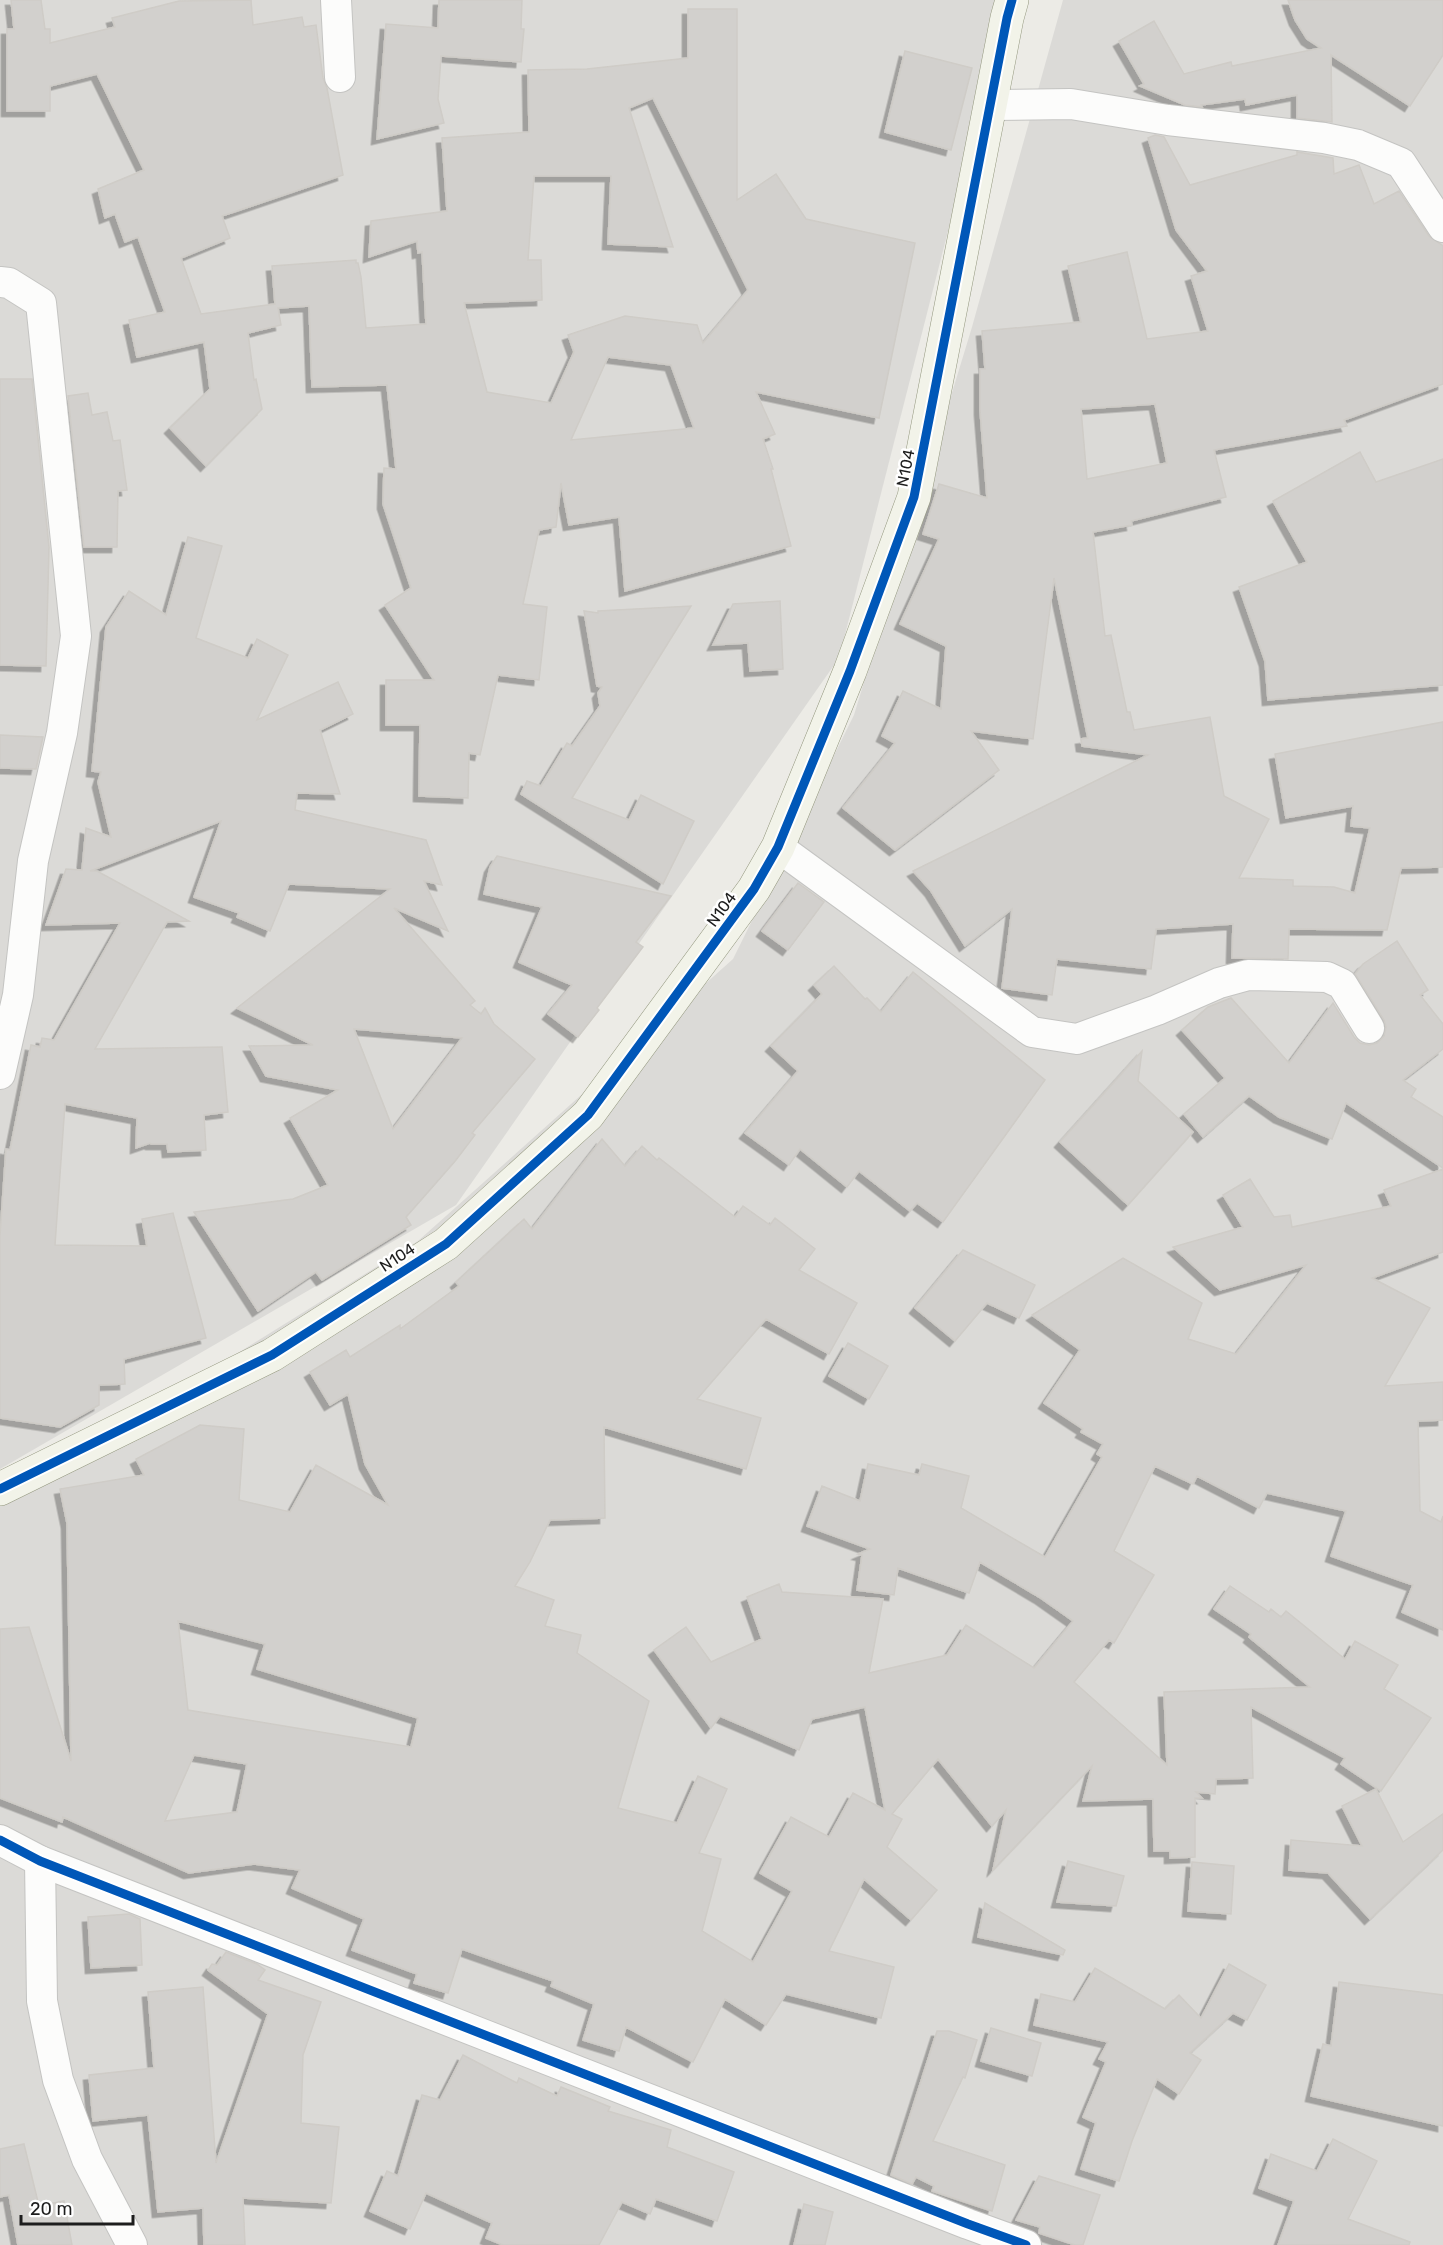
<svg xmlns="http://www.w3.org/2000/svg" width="1443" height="2245" viewBox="0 0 1443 2245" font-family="Rubik,sans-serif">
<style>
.residential{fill:#dbdad7}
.building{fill:#d2d0cd;stroke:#cfccc7;stroke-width:1.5;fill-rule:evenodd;filter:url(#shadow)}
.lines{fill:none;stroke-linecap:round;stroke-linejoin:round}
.street-casing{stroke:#c4c4c2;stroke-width:32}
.secondary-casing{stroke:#92967d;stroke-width:34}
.street{stroke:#fcfcfb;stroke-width:30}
.secondary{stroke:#f2f3e9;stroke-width:33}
.cycleway-casing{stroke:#fff;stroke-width:13}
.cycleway{stroke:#0057b8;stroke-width:9}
.labels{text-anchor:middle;stroke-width:5;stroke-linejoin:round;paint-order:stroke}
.street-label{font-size:16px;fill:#1d1d1d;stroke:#fff}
</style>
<defs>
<filter id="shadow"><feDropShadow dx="-5.5" dy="5.5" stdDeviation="0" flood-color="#0004"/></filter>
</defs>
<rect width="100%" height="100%" fill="#ecebe6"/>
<g class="residential">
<path d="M0 0H1007L839 658 456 1205 0 1469Z"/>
<path d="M1063 0H1443V2245H0V1501L418 1241 733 959 854 715 972 327Z"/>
</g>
<g class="building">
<path d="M11 0H41L45 29H50V43L115 27 112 18 179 1 251 0 253 25 302 17 304 27 316 25 323 78 327 88 343 175 222 216 230 238 181 258 201 314 275 304 272 266 356 260V263H358L361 277 366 328 426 324 422 252 418 253 417 241 369 257 371 221 447 211 442 138 529 132 528 70 587 69 688 58V9H737V200L776 174 806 219 915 243 879 418 756 392 775 434 763 439 773 469H771L791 546 625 591 619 517 569 525 561 483 556 527 539 530 523 604 547 607 539 680 498 675 480 755 469 753 468 798 419 796 420 725H386V680H434L385 605 411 588 383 504 384 468 396 469 387 385 312 387 309 306 278 308 281 325 248 333 254 380 256 379 262 409 206 466 170 428 210 389 204 342 137 357 129 320 165 312 138 237 125 242 115 214 105 218 98 189 144 170 97 74 50 86V111H7V29H14ZM653 98 748 290 703 343 697 325 625 316 568 335 574 352 551 403 487 392 464 303 542 300 541 260H528L534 176H611L608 244 673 247 629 108ZM608 357 671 365 694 428 571 440Z"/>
<path d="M439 0H522L521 29H524L521 62 441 56 438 99 444 123 377 139 386 24 438 28Z"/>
<path d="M1288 0H1443V55L1410 106 1331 55 1332 122 1297 118V95L1246 105 1245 99 1201 105 1202 107 1185 105 1140 86 1144 84 1119 41 1154 21 1184 74 1231 62 1232 66 1321 48 1307 39 1295 20Z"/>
<path d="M905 51 972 68 951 150 885 132Z"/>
<path d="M1155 135 1164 137 1190 185 1297 155V152L1333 158 1334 174 1359 165 1374 204 1399 191 1429 236 1443 246V384L1344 420 1347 426 1214 450 1226 497 1131 521 1132 525 1093 532 1105 636 1111 635 1127 712H1130L1134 730 1210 717 1224 796 1269 819 1239 878 1293 880V886L1334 887 1355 893 1370 828 1351 826 1353 806 1286 818 1275 754 1443 722V867L1401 868 1387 930 1289 929 1288 959 1232 958 1233 924 1156 929 1151 969 1057 959 1052 995 1002 988 1012 909 965 946 931 891 913 871 1148 755 1082 746 1081 739 1088 738 1054 578 1033 739 971 731 999 770 895 850 843 808 895 743 882 736 903 691 941 709 946 646 900 624 939 539 923 534 939 484 987 498 980 410V369H985L982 331 1081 322 1068 266 1127 252 1147 339 1208 331 1191 276 1207 271 1176 230 1148 138ZM1155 404 1167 463 1087 479 1081 409Z"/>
<path d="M0 379H32L49 547 46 666 0 665Z"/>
<path d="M88 393 92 415 107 412 113 441 120 440 127 490 118 491 117 547H84L68 396Z"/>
<path d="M1360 452 1376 482 1443 459V685L1268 700 1265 661 1239 587 1307 562 1273 501Z"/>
<path d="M188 537 222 546 196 638 248 658 257 639 288 655 257 720 338 682 353 714 320 730 340 794 297 793 295 810 426 840 442 885 424 881 448 931 394 908 475 1001 470 1005 481 1014 485 1008 494 1024 535 1059 472 1133 475 1135 456 1160 406 1217 411 1225 322 1280 316 1272 258 1311 194 1212 293 1199 328 1185 290 1118 338 1090 266 1076 249 1046 313 1045 237 1008 390 889 289 884 270 931 237 917 239 913 194 897 221 821 90 871H97L189 921 167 922 95 1049 222 1047 228 1112 204 1115 206 1150 168 1152 167 1144H151L150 1143 136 1148 137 1118 65 1104 55 1245 147 1246 142 1219 173 1213 206 1338 124 1359 125 1384 99 1385V1405L60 1427 0 1418V1235L6 1149 10 1150 31 1045 40 1047 42 1038 54 1040 120 923 46 925 66 869 82 870 86 828 111 837 98 782 101 772 92 771 106 627 129 591 166 615ZM354 1029 462 1038 393 1129Z"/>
<path d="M780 601 783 669 750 671 748 643 713 645 733 604Z"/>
<path d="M691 606 572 798 629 820 641 795 694 821 663 884 521 794 527 781 541 786 567 743 572 746 600 706 598 693 602 687 597 686 584 611 598 613V611Z"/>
<path d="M0 735 43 737 36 769 0 768Z"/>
<path d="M497 856 671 896 636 942 643 947 597 1008 599 1010 578 1037 548 1014 572 985 519 962 542 907 484 894 490 867Z"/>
<path d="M798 883 824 902 788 950 762 931Z"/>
<path d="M1397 941 1428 990 1420 995 1443 1024V1049L1403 1080 1416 1089 1411 1097 1443 1117V1168L1346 1103 1332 1139 1279 1117 1249 1096 1203 1137 1184 1114 1225 1078 1182 1030 1208 1007 1231 998 1289 1063 1333 1003 1354 1037 1360 1043 1369 1045 1377 1043 1384 1036 1386 1027 1384 1020 1355 974 1363 964Z"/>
<path d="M834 966 865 999 867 998 881 1012 913 972 1045 1080 943 1222 917 1203 910 1211 859 1171 847 1187 800 1149 789 1165 745 1133 798 1071 771 1046 822 994 814 985Z"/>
<path d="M1142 1051 1138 1081 1193 1132 1128 1205 1060 1142Z"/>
<path d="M602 1139 625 1166 642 1146 657 1160 659 1158 735 1217 743 1206 770 1225 775 1218 815 1249 799 1270 857 1303 829 1354 766 1319 697 1399 761 1418 746 1469 604 1427 605 1518 550 1520 530 1562 515 1586 554 1600 545 1626 581 1635 577 1653 649 1701 618 1808 677 1823 698 1776 727 1789 699 1853 721 1859 702 1931 753 1962 792 1891 760 1873 791 1817 829 1837 853 1793 885 1810 865 1707 812 1719 799 1750 720 1716 711 1728 654 1650 686 1627 711 1662 762 1639 747 1597 779 1584 782 1592 883 1599 869 1673 947 1655 966 1625 1034 1668 1073 1621 1039 1597 980 1562 969 1593 898 1568 894 1595 857 1590 862 1555 858 1554 870 1549 807 1526 822 1486 860 1501 868 1464 919 1475 922 1464 969 1476 961 1508 1045 1557 1102 1457 1097 1454 1103 1444 1081 1432 1083 1429 1044 1403 1080 1350 1032 1315 1123 1258 1202 1303 1188 1339 1236 1354 1306 1265 1220 1290 1173 1247 1243 1227 1223 1195 1250 1179 1274 1217 1290 1215 1292 1227 1391 1206 1384 1190 1443 1169V1252L1372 1278 1430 1308 1385 1386 1443 1382V1420L1418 1421 1420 1511 1441 1522 1443 1516V1630L1402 1612 1413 1585 1331 1556 1346 1511 1267 1493 1259 1508 1197 1476 1193 1484 1155 1466 1114 1551 1154 1575 1114 1643 1109 1640 1074 1682 1167 1765 1164 1692 1310 1687 1249 1637 1251 1634 1214 1609 1230 1586 1269 1612 1271 1609 1281 1617 1286 1611 1345 1659 1355 1641 1398 1665 1384 1689 1431 1718 1381 1791 1341 1764 1345 1758 1251 1707 1253 1778 1216 1779 1215 1794 1196 1792 1202 1798H1195V1857L1170 1858V1851H1154L1153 1799 1083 1801 1092 1766 993 1870 1006 1810 992 1826 938 1759 892 1814 902 1819 887 1847 937 1890 911 1920 864 1879 829 1951 894 1967 881 2018 786 1994 766 2025 725 1999 693 2062 626 2027 619 2051 583 2040 594 2004 551 1986 553 1981 462 1949 448 1993 414 1983 417 1974 352 1950 364 1919 292 1888 300 1870 254 1864 189 1873 63 1817 62 1822 0 1798V1629L29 1627 71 1761 67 1523 60 1489 144 1475 136 1459 200 1425 244 1429 239 1500 290 1512 316 1465 388 1505 365 1464 348 1394 330 1405 310 1372 346 1350 350 1357 400 1325V1329L459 1286 456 1282 524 1219 532 1229ZM178 1621 265 1644 257 1669 418 1718 411 1747 188 1710ZM194 1755 247 1764 237 1812 165 1821Z"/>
<path d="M963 1250 1035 1285 1019 1318 987 1303 955 1341 915 1308Z"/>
<path d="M848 1343 888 1366 869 1399 829 1376Z"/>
<path d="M1376 1789 1403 1842 1443 1814V1850L1370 1919 1328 1873 1289 1870 1291 1840 1362 1846 1342 1806Z"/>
<path d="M1068 1861 1124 1876 1116 1906 1057 1902Z"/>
<path d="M1192 1862 1234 1866 1231 1914 1188 1911Z"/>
<path d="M985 1903 1065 1950 1063 1955 978 1937Z"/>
<path d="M129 1914 140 1919 142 1965 91 1968 88 1917Z"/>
<path d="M226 1952 257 1964 265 1970 258 1980 321 2002 303 2055 301 2123 339 2127 331 2203 243 2198 245 2245H204L203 2208 158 2212 148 2115 93 2121 89 2075 154 2068 148 1992 203 1987 216 2163 268 2014 208 1970 212 1964 217 1965Z"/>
<path d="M1229 1964 1266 1985 1247 2020 1233 2013 1190 2053 1201 2060 1179 2094 1157 2079 1132 2141 1119 2181 1081 2169 1096 2123 1083 2117 1106 2062 1099 2059 1108 2042 1034 2025 1041 1994 1075 2002 1095 1968 1165 2009 1179 1995 1201 2018Z"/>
<path d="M1339 1982 1443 1995V2126L1311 2096 1323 2044 1331 2046Z"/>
<path d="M991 2028 1041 2043 1032 2076 981 2061Z"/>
<path d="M937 2031H949L977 2040 965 2078 963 2077 933 2141 1005 2165 992 2211 932 2191 934 2186 916 2177 912 2184 891 2175Z"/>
<path d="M463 2055 517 2083 519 2078 557 2096 561 2087 610 2107 608 2111 671 2130 667 2147 734 2172 717 2221 656 2199 650 2214 622 2202 599 2245H503L486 2238 492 2223 426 2193 410 2229 370 2211 387 2171 398 2176 422 2095 440 2100Z"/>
<path d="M1333 2139 1377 2161 1348 2219 1410 2242 1409 2245H1278L1294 2201 1259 2188 1271 2154 1317 2171Z"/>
<path d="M24 2144 39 2206 64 2201 72 2245H18L9 2195 0 2197V2149Z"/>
<path d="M1039 2176 1100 2195 1083 2245H1075L1039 2233 1040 2227 1016 2220Z"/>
<path d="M804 2204 833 2212 825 2245H794Z"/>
</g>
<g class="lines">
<defs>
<g id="street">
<path d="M336 0 340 77"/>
<path d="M991 105 1071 104 1168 120 1324 138 1358 145 1401 163 1443 227"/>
<path d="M0 282 9 283 41 303 76 636 62 733 33 861 18 995 0 1074"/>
<path d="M778 847 1032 1032 1077 1039 1157 1010 1219 983 1248 975 1327 977 1342 984 1369 1028"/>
<path d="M0 1840 40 1861 968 2224 1026 2245"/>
<path d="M40 1861 42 2001 58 2080 87 2159 132 2245"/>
</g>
<path id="secondary" d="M0 1489 272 1355 446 1244 588 1115 754 889 778 847 850 671 914 497 1007 18 1012 0"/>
</defs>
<use href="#street" class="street-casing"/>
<use href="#secondary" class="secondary-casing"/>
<use href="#street" class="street"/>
<use href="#secondary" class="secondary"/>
<defs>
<g id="cycleway">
<path d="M0 1489 272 1355 446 1244 588 1115 754 889 778 847 850 671 914 497 1007 18 1012 0"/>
<path d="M0 1840 40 1861 968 2224 1026 2245"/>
</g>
</defs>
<use href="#cycleway" class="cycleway-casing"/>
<use href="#cycleway" class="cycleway"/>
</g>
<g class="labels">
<g class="street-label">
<text transform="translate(905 468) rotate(-79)" y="6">N104</text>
<text transform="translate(721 909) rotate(-54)" y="6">N104</text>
<text transform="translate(397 1257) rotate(-33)" y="6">N104</text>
</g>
</g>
<path d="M21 2215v9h112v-9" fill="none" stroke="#1d1d1d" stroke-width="3"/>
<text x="30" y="2215" font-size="18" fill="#1d1d1d" stroke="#ffffff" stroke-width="4.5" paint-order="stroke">20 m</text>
</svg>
